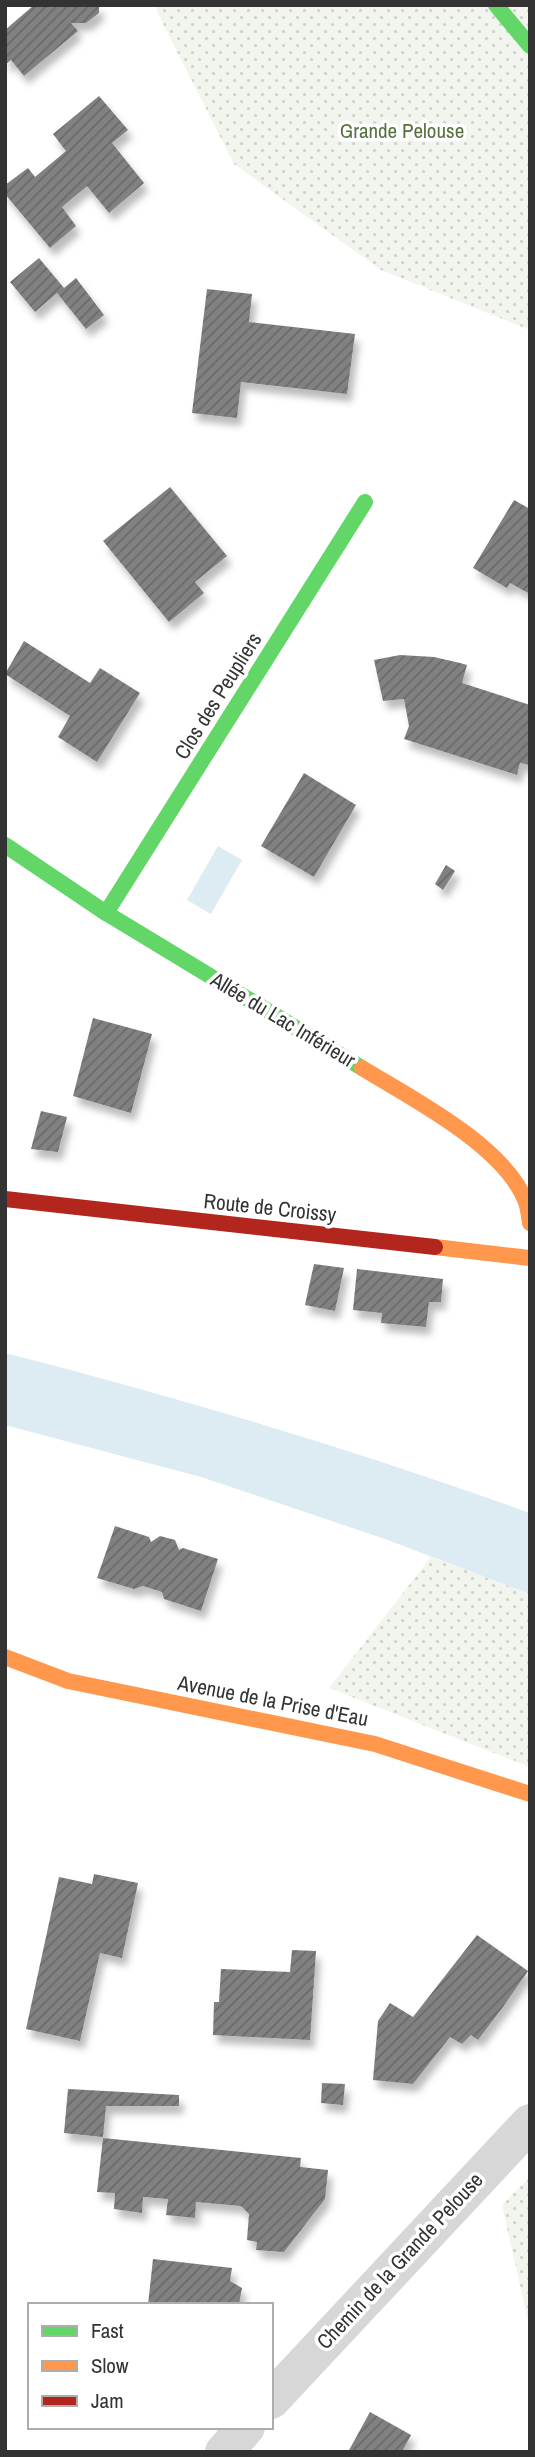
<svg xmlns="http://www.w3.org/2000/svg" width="535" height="2457" viewBox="0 0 535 2457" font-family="'Archivo Narrow',sans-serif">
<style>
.park{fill:url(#park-dots)}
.water{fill:#ddebf3}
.building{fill:url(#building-hatch);filter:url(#shadow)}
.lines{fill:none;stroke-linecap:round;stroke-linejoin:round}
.street{stroke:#d7d7d7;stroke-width:38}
.fast{stroke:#63d668;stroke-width:16}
.slow{stroke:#ff974d;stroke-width:16}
.jam{stroke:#b3261e;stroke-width:16}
.labels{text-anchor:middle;stroke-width:7;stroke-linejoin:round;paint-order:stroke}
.park-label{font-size:21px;fill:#56703f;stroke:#fff}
.street-label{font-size:21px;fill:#333;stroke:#fff}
</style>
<defs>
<pattern id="park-dots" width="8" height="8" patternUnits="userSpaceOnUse" patternTransform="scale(1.75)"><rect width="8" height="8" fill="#f1f5ed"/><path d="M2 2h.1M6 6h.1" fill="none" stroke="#cfd2cc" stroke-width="1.8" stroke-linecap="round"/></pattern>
<pattern id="building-hatch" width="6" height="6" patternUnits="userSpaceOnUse" patternTransform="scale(1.75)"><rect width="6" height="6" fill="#818181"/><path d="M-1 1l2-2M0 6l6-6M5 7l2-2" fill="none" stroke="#6a6a6a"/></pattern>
<filter id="shadow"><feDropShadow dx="4.5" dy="8" stdDeviation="3.5" flood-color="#0004"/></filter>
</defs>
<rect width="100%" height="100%" fill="#fff"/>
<g class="park">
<path d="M156 5H530V330L381 270 234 164 158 14Z"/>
<path d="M431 1557 530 1594V1767L329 1688Z"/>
<path d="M530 2177V2330L502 2205Z"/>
</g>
<g class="water">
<path d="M218 846 242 860 211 914 187 900Z"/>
<path d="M5 1353C182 1398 358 1451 530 1513V1594L385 1539 201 1477 5 1425Z"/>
</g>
<g class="building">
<path d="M34 5H99V13L86 23H71L78 31 24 76 11 60 5 65V30Z"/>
<path d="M99 96 128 130 112 143 144 183 109 213 87 186 62 207 76 226 50 248 5 194V185L28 168 35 177 66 151 53 134Z"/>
<path d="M39 258 64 288 76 278 104 315 86 329 57 293 35 312 10 282Z"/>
<path d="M207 289 252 294 249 322 355 334 347 394 241 382 237 418 192 413Z"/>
<path d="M170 487 227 556 195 582 204 593 169 622 103 541Z"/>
<path d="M514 500 530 509V594L510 583 507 588 473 568Z"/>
<path d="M24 641 90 683 100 668 140 693 97 762 58 737 70 716 5 674Z"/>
<path d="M400 655 434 657 460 663 467 665 462 683 530 705V765L520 763 517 775 404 739 409 726 404 699 383 701 374 660Z"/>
<path d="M304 773 356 805 314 877 261 846Z"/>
<path d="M446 865 455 871 443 890 435 884Z"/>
<path d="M93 1018 152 1034 131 1113 73 1096Z"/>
<path d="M41 1111 67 1117 58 1152 31 1149Z"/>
<path d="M314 1264 344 1268 335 1311 305 1305Z"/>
<path d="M357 1269 443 1279 441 1302H429L426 1327 381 1323 382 1313 353 1310Z"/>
<path d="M115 1526 149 1537 151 1542 160 1536 175 1540 179 1550 183 1548 218 1559 201 1611 164 1599 162 1592 143 1586 134 1589 97 1578Z"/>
<path d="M94 1874 138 1883 122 1958 100 1953 80 2041 26 2029 59 1877 92 1884Z"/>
<path d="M477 1935 528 1971 503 2007 478 2040 471 2035 462 2044 450 2037 413 2084 373 2080 378 2021 390 2003 413 2017Z"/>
<path d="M292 1950 316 1951 310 2040 213 2035 214 2002H219L221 1969 290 1972Z"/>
<path d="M322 2083 345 2084 343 2105 321 2103Z"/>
<path d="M68 2089 179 2095V2106H106L103 2137 64 2133Z"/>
<path d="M103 2138 301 2158 300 2167 328 2170 325 2199 284 2252 256 2250 257 2242 247 2240 249 2214 241 2206 196 2202 195 2218 166 2215 168 2199 143 2197 142 2213 114 2209 115 2193 97 2192Z"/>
<path d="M153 2259 232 2268 230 2281 242 2288 239 2304 148 2305Z"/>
<path d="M370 2412 411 2435 402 2452H348Z"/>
</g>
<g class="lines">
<g class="street">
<path d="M271 2400 530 2123"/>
<path d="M224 2452 246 2427"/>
</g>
<g class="fast">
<path d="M496 5 530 46"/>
<path d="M5 845 106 913 362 1068"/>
<path d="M106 913 365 502"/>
</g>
<g class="slow">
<path d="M362 1068C411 1098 505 1146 526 1202 528 1208 529 1216 530 1223"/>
<path d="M435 1247 530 1258"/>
<path d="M5 1657 68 1681 375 1744 530 1794"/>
</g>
<path class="jam" d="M5 1199 435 1247"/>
</g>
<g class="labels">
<g class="park-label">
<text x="402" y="138">Grande Pelouse</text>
</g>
<g class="street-label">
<text transform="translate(218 696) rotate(-58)" y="7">Clos des Peupliers</text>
<text transform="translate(283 1020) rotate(31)" y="7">Allée du Lac Inférieur</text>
<text transform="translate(270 1208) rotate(6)" y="7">Route de Croissy</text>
<text transform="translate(273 1701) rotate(11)" y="7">Avenue de la Prise d'Eau</text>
<text transform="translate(400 2261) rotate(-47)" y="7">Chemin de la Grande Pelouse</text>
</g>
</g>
<rect width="535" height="2457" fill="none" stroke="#333333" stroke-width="14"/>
<rect x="28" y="2303" width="245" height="126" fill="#ffffff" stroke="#adadad" stroke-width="2"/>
<rect x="42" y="2326" width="35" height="10" fill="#63d668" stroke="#adadad" stroke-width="2"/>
<text x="91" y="2338" font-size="21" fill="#333333">Fast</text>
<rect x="42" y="2361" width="35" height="10" fill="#ff974d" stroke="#adadad" stroke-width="2"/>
<text x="91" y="2373" font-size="21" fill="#333333">Slow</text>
<rect x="42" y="2396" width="35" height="10" fill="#b3261e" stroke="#adadad" stroke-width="2"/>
<text x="91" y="2408" font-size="21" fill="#333333">Jam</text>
</svg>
